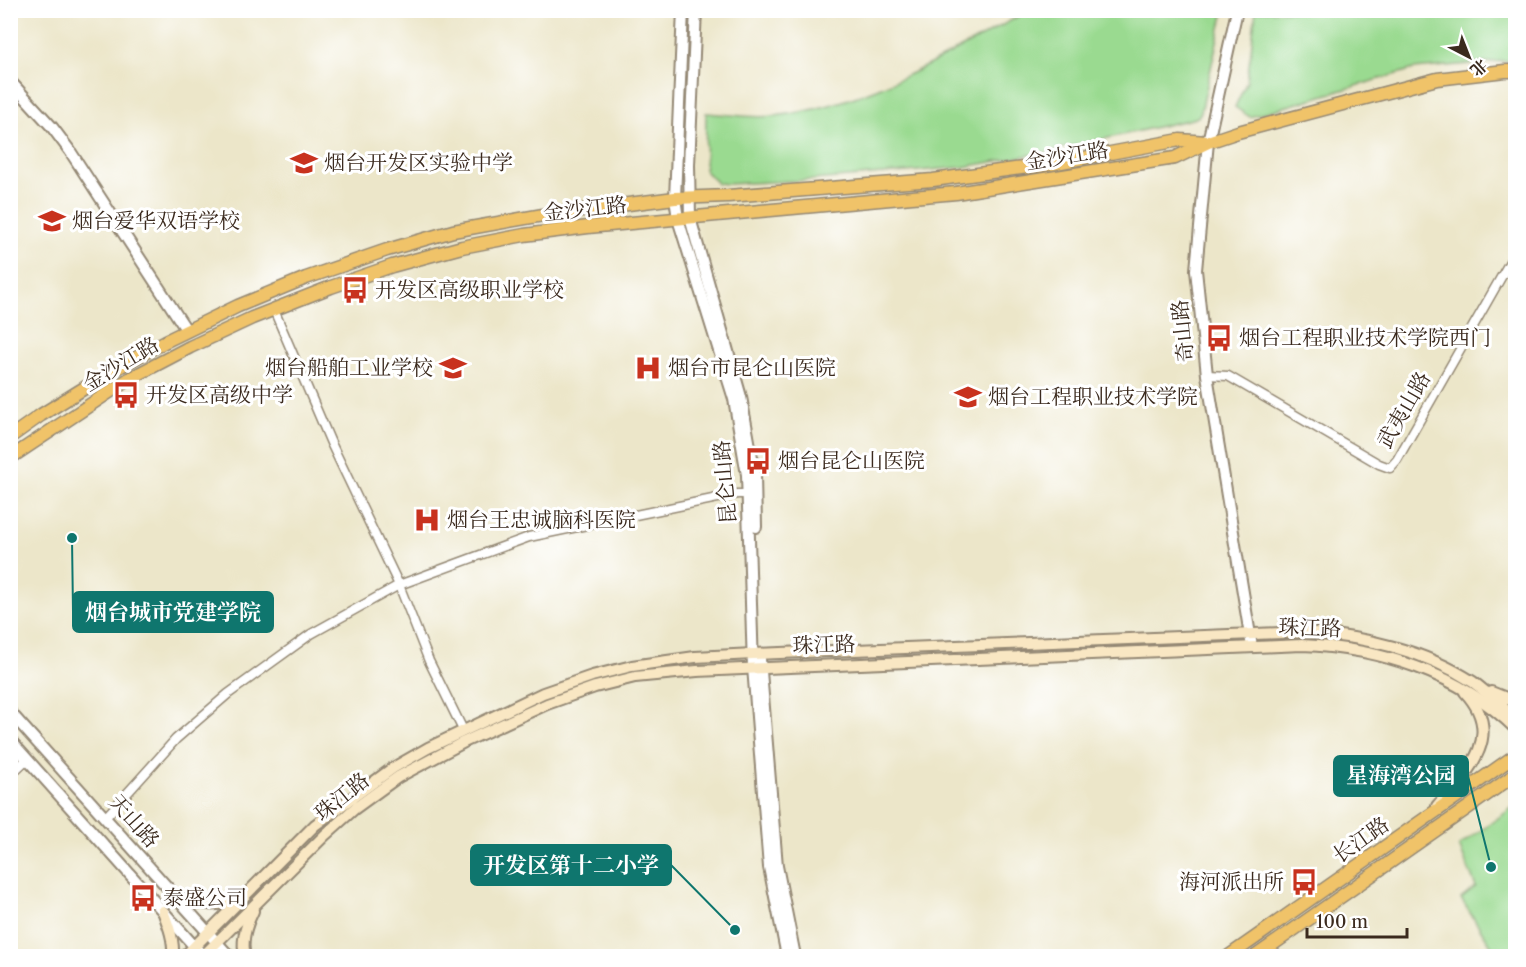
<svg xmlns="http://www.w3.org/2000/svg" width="1526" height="967" viewBox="0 0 1526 967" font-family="'Libre Caslon Text','Noto Serif SC',serif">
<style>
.green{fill:#9ada90;stroke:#6a8257;stroke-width:1.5}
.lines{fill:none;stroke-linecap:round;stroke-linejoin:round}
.minor-casing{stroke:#948874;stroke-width:11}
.tertiary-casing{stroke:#948874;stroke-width:14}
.secondary-casing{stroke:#948874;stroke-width:14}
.primary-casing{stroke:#948874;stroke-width:15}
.minor{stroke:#fff;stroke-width:8}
.tertiary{stroke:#fff;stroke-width:10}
.secondary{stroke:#f9e7c3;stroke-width:10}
.primary{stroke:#f0c369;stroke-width:12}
.labels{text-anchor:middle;stroke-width:6;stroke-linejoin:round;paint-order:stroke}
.street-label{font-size:21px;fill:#3b2a1e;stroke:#fff}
.poi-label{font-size:21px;fill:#3b2a1e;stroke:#fff;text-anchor:start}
.leader{fill:none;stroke:#0f766e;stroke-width:2}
.callout-dot{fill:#0f766e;stroke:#fff;stroke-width:2}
.callout{fill:#0f766e;stroke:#0f766e;stroke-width:2}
.callout-label{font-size:22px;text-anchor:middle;font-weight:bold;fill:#fff}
</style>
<rect width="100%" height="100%" fill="#fff"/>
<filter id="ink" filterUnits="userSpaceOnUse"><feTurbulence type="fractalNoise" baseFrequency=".0167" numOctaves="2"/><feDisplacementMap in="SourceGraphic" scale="12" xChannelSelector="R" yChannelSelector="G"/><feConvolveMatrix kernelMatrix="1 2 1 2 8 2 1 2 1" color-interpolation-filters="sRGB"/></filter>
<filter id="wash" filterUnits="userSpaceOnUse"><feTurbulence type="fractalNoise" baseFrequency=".008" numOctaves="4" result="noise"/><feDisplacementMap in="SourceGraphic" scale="24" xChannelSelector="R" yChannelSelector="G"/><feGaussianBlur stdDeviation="1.35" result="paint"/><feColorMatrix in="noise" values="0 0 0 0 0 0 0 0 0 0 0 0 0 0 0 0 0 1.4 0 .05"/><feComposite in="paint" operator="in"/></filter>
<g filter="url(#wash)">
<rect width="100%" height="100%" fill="#ece6c9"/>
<g class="green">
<path d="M1030 10 1224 11 1201 112 1198 117 1192 119 1047 152 964 167 813 180 727 184 717 183 705 171 706 113C728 114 752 119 774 116 867 106 949 54 1030 10Z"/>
<path d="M1256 11H1515V60L1414 69 1250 117 1235 107 1247 81Z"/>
<path d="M1515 806V956H1498L1461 899 1476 887 1459 846Z"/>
</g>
</g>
<g filter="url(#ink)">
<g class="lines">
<defs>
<g id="minor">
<path d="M274 310 331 443 399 585 429 661 463 730"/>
<path d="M1207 375 1228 376 1379 464 1390 468 1397 460 1516 251"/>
<path d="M10 775 27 759"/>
<path d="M105 818 176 739 228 694 311 634 399 585 529 537 737 494H752"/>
</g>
<g id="tertiary">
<path d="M683 10 675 198 678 219 734 399 747 475 753 667 769 867 787 956"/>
<path d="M696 10 689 165 690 218 741 397 755 474 756 527"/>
<path d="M1237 10 1208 142 1196 270 1207 375 1252 647"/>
<path d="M10 81 52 127 70 151 187 331"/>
<path d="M760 659 777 866 795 956"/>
<path d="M10 712 229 956"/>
<path d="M10 740 203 956"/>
</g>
<g id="secondary">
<path d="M1491 692 1516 702"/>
<path d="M1437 806C1467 773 1506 736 1465 692"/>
<path d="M177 897C204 903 215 910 241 897"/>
<path d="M163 911C169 927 174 940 173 956"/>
<path d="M185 956 315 825 393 768 428 748 543 693 592 676 632 666 695 657 753 654 1305 632C1364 637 1422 649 1473 682 1488 693 1502 707 1516 719"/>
<path d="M203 956 325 835 354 809 398 777 464 742 547 704 595 687 635 677 697 671 1302 645C1380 648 1459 673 1516 729"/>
<path d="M245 956C241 941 246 925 253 911"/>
</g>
<g id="primary">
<path d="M10 437 41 415 112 371 166 341 238 306 306 278 387 250 453 231 543 215 675 198 728 196 933 180 1051 164 1180 140 1207 142"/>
<path d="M10 458 129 379 190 347 252 318 331 287 392 266 462 247 524 235 588 227 956 193 1175 158 1208 142 1238 132 1437 79 1505 71H1516"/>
<path d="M1229 956 1516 755"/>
<path d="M1256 956 1516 774"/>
</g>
</defs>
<use href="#minor" class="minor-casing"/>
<use href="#tertiary" class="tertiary-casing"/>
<use href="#secondary" class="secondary-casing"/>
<use href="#primary" class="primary-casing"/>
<use href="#minor" class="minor"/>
<use href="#tertiary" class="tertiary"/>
<use href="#secondary" class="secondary"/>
<use href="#primary" class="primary"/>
</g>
</g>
<defs>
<symbol id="school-bare" viewBox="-9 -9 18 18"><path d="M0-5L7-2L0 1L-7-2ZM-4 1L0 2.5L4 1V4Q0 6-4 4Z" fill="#c8321e" stroke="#fff" stroke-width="2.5" paint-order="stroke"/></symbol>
<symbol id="bus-bare" viewBox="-9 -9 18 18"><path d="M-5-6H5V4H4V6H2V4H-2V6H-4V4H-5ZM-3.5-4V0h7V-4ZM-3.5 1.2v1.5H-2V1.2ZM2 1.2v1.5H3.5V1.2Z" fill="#c8321e" stroke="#fff" stroke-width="2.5" paint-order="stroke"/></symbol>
<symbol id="hospital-bare" viewBox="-9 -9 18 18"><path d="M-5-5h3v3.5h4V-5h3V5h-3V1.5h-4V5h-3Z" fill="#c8321e" stroke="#fff" stroke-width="2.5" paint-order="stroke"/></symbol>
</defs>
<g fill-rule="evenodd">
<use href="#school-bare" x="285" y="144" width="38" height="38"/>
<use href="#school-bare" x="33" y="202" width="38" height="38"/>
<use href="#bus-bare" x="336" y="271" width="38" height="38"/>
<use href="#bus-bare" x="1200" y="319" width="38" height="38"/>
<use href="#school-bare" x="434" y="349" width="38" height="38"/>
<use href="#hospital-bare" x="629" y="349" width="38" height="38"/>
<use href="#bus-bare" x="107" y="376" width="38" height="38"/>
<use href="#school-bare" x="949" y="378" width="38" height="38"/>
<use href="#bus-bare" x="739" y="442" width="38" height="38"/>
<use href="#hospital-bare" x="408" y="501" width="38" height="38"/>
<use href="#bus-bare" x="1285" y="863" width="38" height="38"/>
<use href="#bus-bare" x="124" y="879" width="38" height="38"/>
</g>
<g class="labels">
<g class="street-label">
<text transform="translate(1067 156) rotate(-9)" y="7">金沙江路</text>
<text transform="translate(585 209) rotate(-6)" y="7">金沙江路</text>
<text transform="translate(1183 331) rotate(-96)" y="7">奇山路</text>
<text transform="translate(121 364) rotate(-31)" y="7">金沙江路</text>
<text transform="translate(1404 410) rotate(-60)" y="7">武夷山路</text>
<text transform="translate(725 482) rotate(-95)" y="7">昆仑山路</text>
<text transform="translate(1310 628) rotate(2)" y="7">珠江路</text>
<text transform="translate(824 645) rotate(-2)" y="7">珠江路</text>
<text transform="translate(342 797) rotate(-39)" y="7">珠江路</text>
<text transform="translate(134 821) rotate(48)" y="7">天山路</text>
<text transform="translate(1361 840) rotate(-35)" y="7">长江路</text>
</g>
<g class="poi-label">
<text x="324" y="170">烟台开发区实验中学</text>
<text x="72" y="228">烟台爱华双语学校</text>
<text x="375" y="297">开发区高级职业学校</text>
<text x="1239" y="345">烟台工程职业技术学院西门</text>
<text x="433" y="375" text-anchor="end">烟台船舶工业学校</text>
<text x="668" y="375">烟台市昆仑山医院</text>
<text x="146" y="402">开发区高级中学</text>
<text x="988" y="404">烟台工程职业技术学院</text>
<text x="778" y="468">烟台昆仑山医院</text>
<text x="447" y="527">烟台王忠诚脑科医院</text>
<text x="1284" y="889" text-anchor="end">海河派出所</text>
<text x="163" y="905">泰盛公司</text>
</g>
</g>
<path class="leader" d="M72 538L73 612M1491 867L1468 776M735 930L671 865"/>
<g class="callout-dot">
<circle cx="72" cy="538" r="6"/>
<circle cx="1491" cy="867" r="6"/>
<circle cx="735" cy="930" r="6"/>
</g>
<g class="callout">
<rect x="73" y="592" width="200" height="40" rx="6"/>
<rect x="1334" y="756" width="134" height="40" rx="6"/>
<rect x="471" y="845" width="200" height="40" rx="6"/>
</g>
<g class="callout-label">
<text x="173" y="620">烟台城市党建学院</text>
<text x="1401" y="783">星海湾公园</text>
<text x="571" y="873">开发区第十二小学</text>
</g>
<rect width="1526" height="967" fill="none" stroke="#fff" stroke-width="36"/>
<g transform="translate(1469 57) rotate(138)" stroke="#ffffff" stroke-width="4.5" paint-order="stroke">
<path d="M0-4.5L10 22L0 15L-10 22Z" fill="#3b2a1e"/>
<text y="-9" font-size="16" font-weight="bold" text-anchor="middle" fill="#3b2a1e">北</text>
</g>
<path d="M1307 928v9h100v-9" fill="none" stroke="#3b2a1e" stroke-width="3"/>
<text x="1316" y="928" font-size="18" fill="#3b2a1e" stroke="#ffffff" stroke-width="4.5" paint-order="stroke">100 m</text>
</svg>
